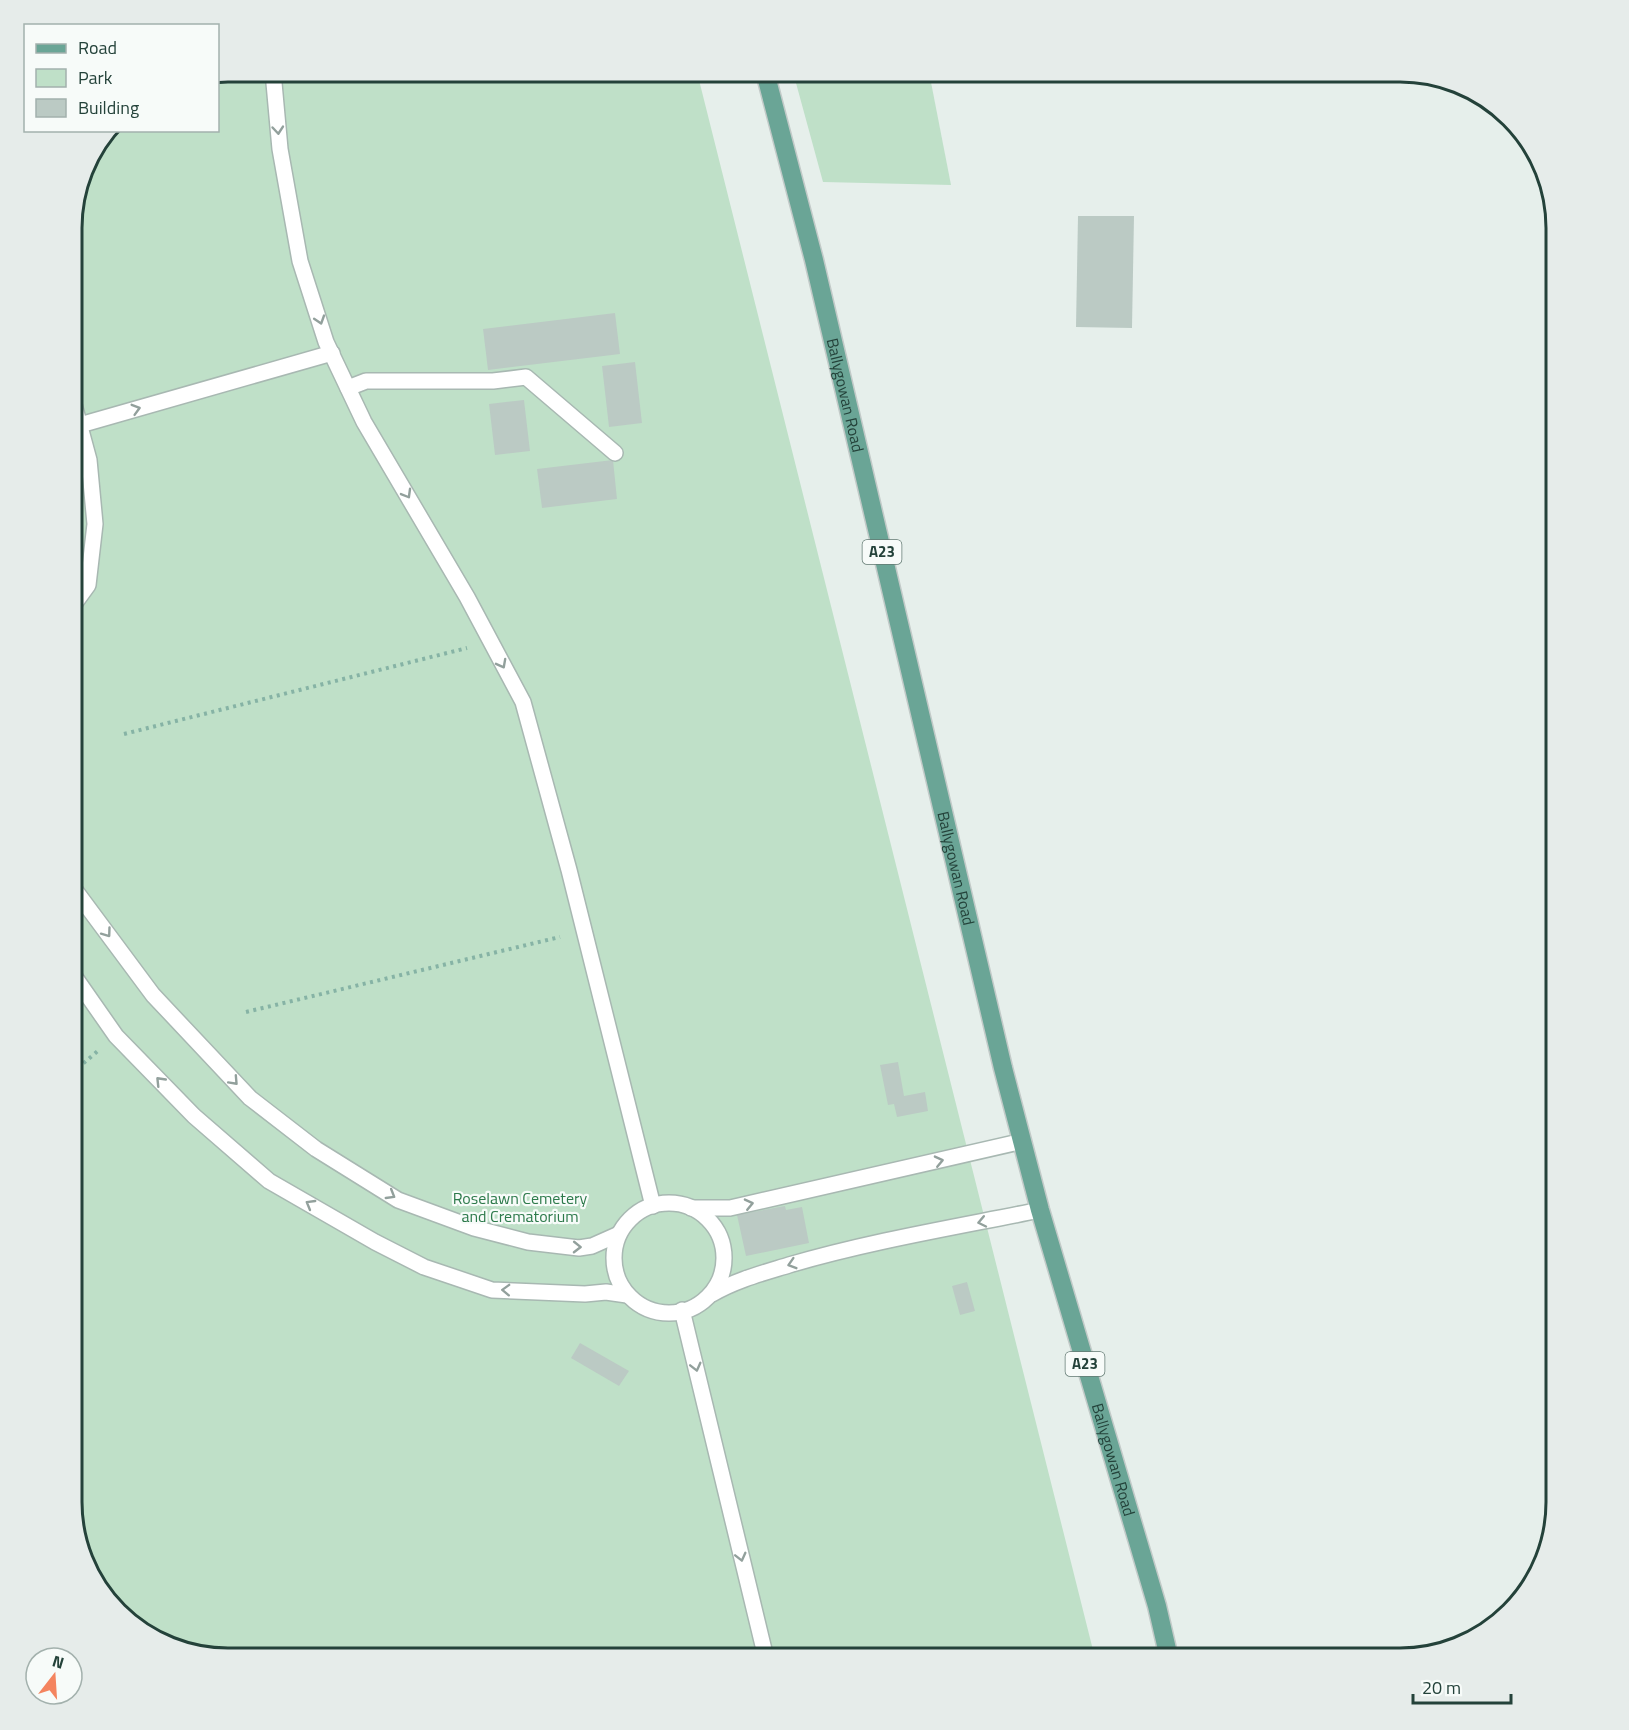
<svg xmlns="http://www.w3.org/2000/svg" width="1629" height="1730" viewBox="0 0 1629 1730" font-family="'Titillium Web',sans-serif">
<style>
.green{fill:#bfe0c8}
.building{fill:#bbcac4}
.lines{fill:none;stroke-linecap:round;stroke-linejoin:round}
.lane-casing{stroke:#a8b8b2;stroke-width:18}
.primary-casing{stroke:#c2cac8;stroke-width:21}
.path{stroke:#86b3a5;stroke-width:4;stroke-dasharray:3 4.5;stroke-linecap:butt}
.lane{stroke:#fff;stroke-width:15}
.primary{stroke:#6aa596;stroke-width:18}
.oneway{stroke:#92a09c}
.labels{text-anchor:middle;stroke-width:4.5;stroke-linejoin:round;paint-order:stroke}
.shield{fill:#f7fbf9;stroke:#637a73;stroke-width:1.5}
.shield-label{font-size:15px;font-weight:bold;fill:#24423a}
.street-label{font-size:16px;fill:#24423a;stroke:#f7fbf9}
.park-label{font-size:16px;fill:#2d7a4b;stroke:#f7fbf9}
.rim{fill:none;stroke:#24423a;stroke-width:3}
</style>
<rect width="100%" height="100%" fill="#e6efeb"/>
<g class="green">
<path d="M229 72H697L1095 1658H229L160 1642 105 1597 80 1552 72 1501V218L88 159 110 131 218 130V74Z"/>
<path d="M793 72H929L951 185 823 182Z"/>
</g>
<g class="building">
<path d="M1078 216H1134L1132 328 1076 327Z"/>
<path d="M615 313 620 354 488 370 483 329Z"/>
<path d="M635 362 642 423 609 427 602 366Z"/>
<path d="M524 400 530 451 495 455 489 404Z"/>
<path d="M613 460 617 499 542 508 537 469Z"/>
<path d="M898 1062 904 1096 925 1092 928 1111 897 1117 894 1104 888 1105 880 1065Z"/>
<path d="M785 1206 786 1210 802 1207 809 1243 746 1256 737 1215Z"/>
<path d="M967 1282 975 1311 960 1315 952 1286Z"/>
<path d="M580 1343 629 1371 619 1386 571 1358Z"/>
</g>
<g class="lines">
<defs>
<g id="lane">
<path d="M273 72 280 149 300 261 326 342 364 422 467 597 523 702 569 870 653 1206"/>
<path d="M348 388 366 381H493L526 377 615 453"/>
<path d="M80 425 332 353"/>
<path d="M72 607 88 585 95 524 89 460 72 397"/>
<path d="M72 886 153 995 250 1098 316 1149 398 1200 474 1228 528 1242 579 1248 592 1246 619 1234"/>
<path d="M72 973 116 1036 194 1116 269 1181 375 1242 424 1267 492 1290 585 1294 606 1292 627 1295"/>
<circle cx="669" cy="1258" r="55"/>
<path d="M691 1208H730L1023 1141"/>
<path d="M712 1294C736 1280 763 1273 789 1265 871 1241 956 1227 1040 1210"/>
<path d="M682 1310 766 1658"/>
</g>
<g id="primary">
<path id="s1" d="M765 72 814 260 1003 1068 1040 1210 1157 1606 1169 1658"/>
</g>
</defs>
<use href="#lane" class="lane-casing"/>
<use href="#primary" class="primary-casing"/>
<g class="path">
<path d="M124 734 467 648"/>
<path d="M246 1012 560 937"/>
<path d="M72 1073 99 1050"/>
</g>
<use href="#lane" class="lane"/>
<use href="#primary" class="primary"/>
</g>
<defs><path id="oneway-chevron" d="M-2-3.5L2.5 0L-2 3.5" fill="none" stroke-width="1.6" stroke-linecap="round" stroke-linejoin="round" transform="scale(1.5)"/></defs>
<g class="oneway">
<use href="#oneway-chevron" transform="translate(278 130) rotate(85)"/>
<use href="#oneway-chevron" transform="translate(320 320) rotate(72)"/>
<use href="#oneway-chevron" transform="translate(136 409) rotate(-16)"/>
<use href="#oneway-chevron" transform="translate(407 494) rotate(60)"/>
<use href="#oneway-chevron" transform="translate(502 664) rotate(62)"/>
<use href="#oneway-chevron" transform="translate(107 933) rotate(54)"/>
<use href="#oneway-chevron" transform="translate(160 1081) rotate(-134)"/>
<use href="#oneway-chevron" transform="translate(234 1081) rotate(47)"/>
<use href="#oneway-chevron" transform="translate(939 1161) rotate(-13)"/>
<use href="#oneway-chevron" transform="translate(391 1195) rotate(31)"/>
<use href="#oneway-chevron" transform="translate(310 1204) rotate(-150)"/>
<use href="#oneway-chevron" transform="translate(749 1204) rotate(-13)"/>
<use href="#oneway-chevron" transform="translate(982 1222) rotate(168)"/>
<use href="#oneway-chevron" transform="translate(577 1247) rotate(1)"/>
<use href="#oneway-chevron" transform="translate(792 1264) rotate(163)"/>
<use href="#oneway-chevron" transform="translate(506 1290) rotate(-178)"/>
<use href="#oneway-chevron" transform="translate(696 1367) rotate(76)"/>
<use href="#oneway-chevron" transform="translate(741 1557) rotate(76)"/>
</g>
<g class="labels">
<g class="shield">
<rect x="862.5" y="540" width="39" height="24" rx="4.5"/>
<rect x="1065.5" y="1352" width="39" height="24" rx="4.5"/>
</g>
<g class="shield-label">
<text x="882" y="557">A23</text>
<text x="1085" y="1369">A23</text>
</g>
<g class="street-label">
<text dy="6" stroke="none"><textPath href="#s1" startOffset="333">Ballygowan Road</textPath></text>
<text dy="6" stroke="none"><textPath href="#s1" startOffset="819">Ballygowan Road</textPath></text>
<text dy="6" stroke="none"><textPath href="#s1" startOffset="1431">Ballygowan Road</textPath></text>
</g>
<g class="park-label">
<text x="520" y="1204">Roselawn Cemetery<tspan x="520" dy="18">and Crematorium</tspan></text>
</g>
</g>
<path d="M0 0H1629V1730H0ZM228 82H1400A146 146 0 0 1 1546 228V1502A146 146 0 0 1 1400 1648H228A146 146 0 0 1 82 1502V228A146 146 0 0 1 228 82Z" fill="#e6ecea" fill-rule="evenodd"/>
<path class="rim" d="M228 82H1400A146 146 0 0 1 1546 228V1502A146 146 0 0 1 1400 1648H228A146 146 0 0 1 82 1502V228A146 146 0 0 1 228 82Z"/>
<rect x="24" y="24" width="195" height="108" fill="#f7fbf9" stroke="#a3b1ad" stroke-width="1.5"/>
<rect x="36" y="44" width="30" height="9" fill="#6aa596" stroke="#a3b1ad" stroke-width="1.5"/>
<text x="78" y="54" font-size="18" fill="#24423a">Road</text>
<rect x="36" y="69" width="30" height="18" fill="#bfe0c8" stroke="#a3b1ad" stroke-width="1.5"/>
<text x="78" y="84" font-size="18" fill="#24423a">Park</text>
<rect x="36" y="99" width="30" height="18" fill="#bbcac4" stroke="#a3b1ad" stroke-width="1.5"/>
<text x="78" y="114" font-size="18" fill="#24423a">Building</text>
<g transform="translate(54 1676) rotate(17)"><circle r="28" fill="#f7fbf9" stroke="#a3b1ad" stroke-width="1.5"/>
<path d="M0-4.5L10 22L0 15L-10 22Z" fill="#f4845f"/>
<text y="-9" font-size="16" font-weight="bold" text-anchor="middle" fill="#24423a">N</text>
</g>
<path d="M1413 1694v9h98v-9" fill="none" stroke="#24423a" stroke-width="3"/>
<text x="1422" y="1694" font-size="18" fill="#24423a" stroke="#f7fbf9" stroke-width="4.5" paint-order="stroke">20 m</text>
</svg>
